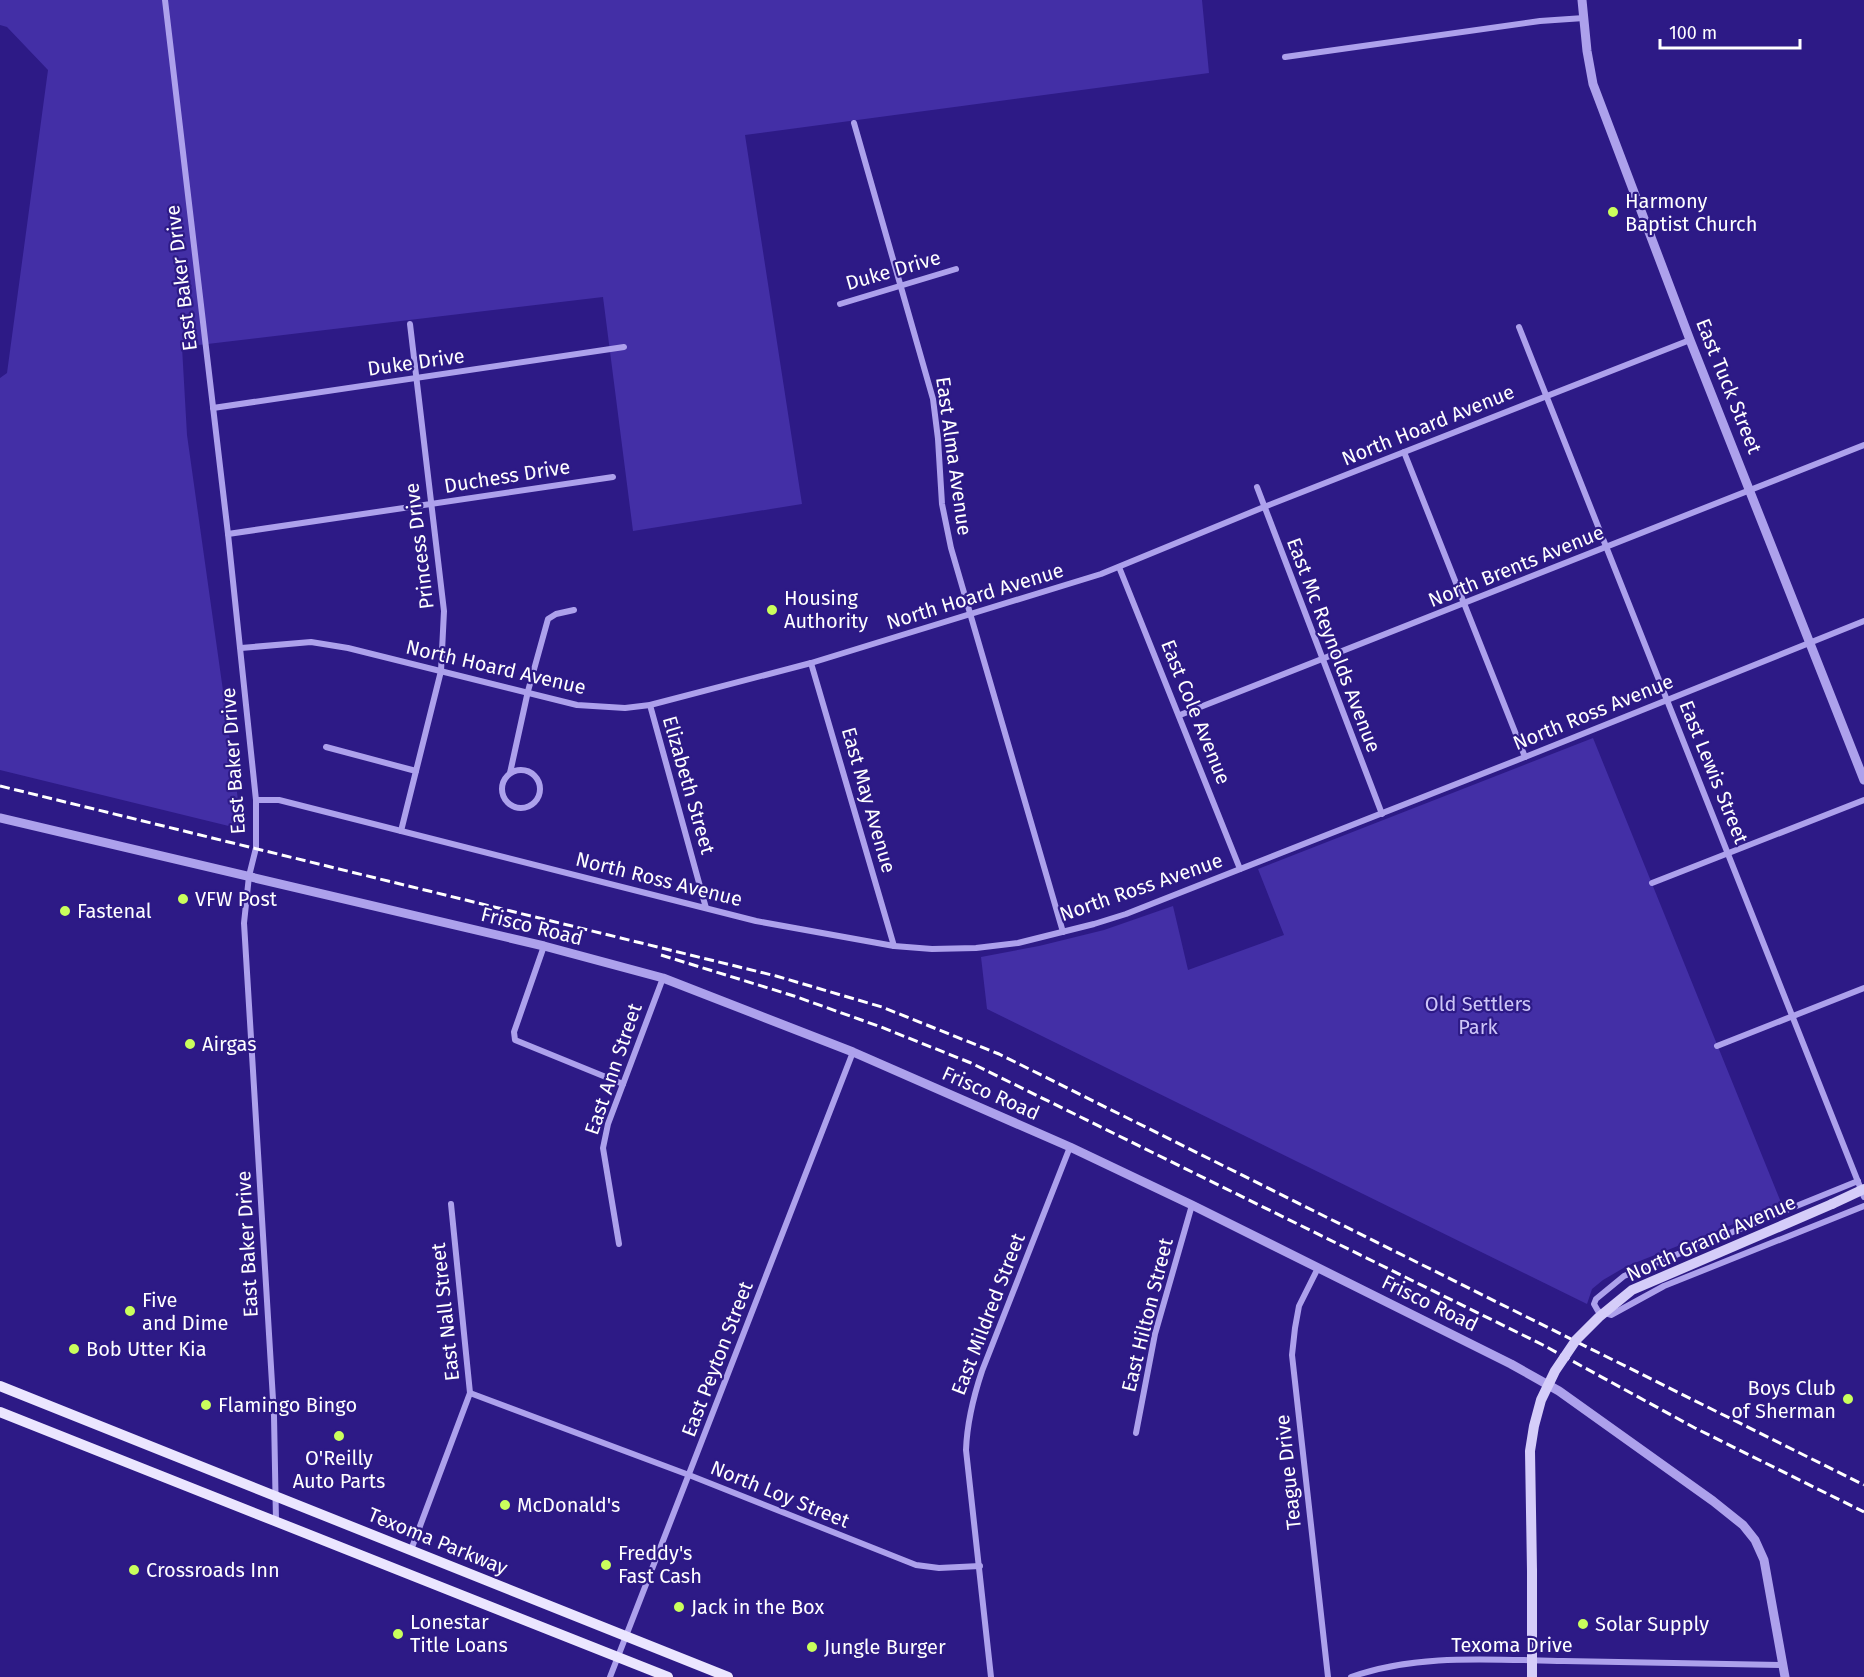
<svg xmlns="http://www.w3.org/2000/svg" width="1864" height="1677" viewBox="0 0 1864 1677" font-family="'Fira Sans',sans-serif">
<style>
.green{fill:#432fa6}
.lines{fill:none;stroke-linecap:round;stroke-linejoin:round}
.minor{stroke:#ada1ec;stroke-width:6}
.tertiary{stroke:#ada1ec;stroke-width:9}
.secondary{stroke:#d5cdf9;stroke-width:10}
.primary{stroke:#ebe6ff;stroke-width:10}
.rail{stroke:#fff;stroke-width:3;stroke-dasharray:10 4.5;stroke-linecap:butt}
.secondary-bridge{stroke:#d5cdf9;stroke-width:10}
.poi-dot{fill:#caff5c;stroke:#2d1a86;stroke-width:2}
.labels{text-anchor:middle;stroke-width:4.5;stroke-linejoin:round;paint-order:stroke}
.poi-label{font-size:20px;fill:#fff;stroke:#2d1a86;text-anchor:start}
.street-label{font-size:20px;fill:#fff;stroke:#2d1a86}
.park-label{font-size:20px;fill:#cec6f9;stroke:#2d1a86}
</style>
<rect width="100%" height="100%" fill="#2d1a86"/>
<g class="green">
<path d="M0 0H1202L1209 73 745 135 802 504 633 531 603 297 182 347 187 435 236 783 241 829 0 770V378L7 373 48 70 7 27 0 25Z"/>
<path d="M1593 738 1782 1205 1627 1266 1603 1280 1592 1289 1587 1304 987 1009 981 957 1039 946 1104 930 1173 906 1188 970 1284 935 1258 869Z"/>
</g>
<g class="lines">
<g class="minor">
<path d="M165 0 228 534 256 800V848L249 876 244 923 274 1416 276 1521"/>
<path d="M1285 57 1540 21 1584 18"/>
<path d="M854 123 933 399 938 439 942 504 951 548 1063 932"/>
<path d="M840 304 956 269"/>
<path d="M1519 327 1864 1197"/>
<path d="M213 408 624 347"/>
<path d="M1404 452 1525 757"/>
<path d="M1257 487 1382 814"/>
<path d="M228 534 613 477"/>
<path d="M1119 567 1240 869"/>
<path d="M241 648 311 642 348 648 577 705 625 708 650 705 811 663 1101 574 1264 507 1690 340"/>
<path d="M811 663 894 946"/>
<path d="M650 705 706 908"/>
<path d="M1180 715 1864 445"/>
<path d="M326 747 416 771"/>
<circle cx="521" cy="789" r="19"/>
<path d="M510 773 528 691 548 619 556 614 574 610"/>
<path d="M256 800H279L756 921 894 946 932 949 976 948 1018 943 1094 924 1126 914 1525 757 1864 621"/>
<path d="M401 831 441 671 444 611 410 324"/>
<path d="M1652 883 1864 800"/>
<path d="M544 946 514 1032 515 1040 623 1084"/>
<path d="M1717 1046 1864 988"/>
<path d="M1858 1181 1624 1276 1596 1299 1594 1304 1598 1311 1611 1315 1664 1286 1864 1206"/>
<path d="M619 1244 603 1148 608 1124 663 978"/>
<path d="M1318 1268 1299 1306 1295 1328 1292 1355 1328 1677"/>
<path d="M470 1393 689 1475 916 1565 939 1568 980 1566"/>
<path d="M1136 1433 1155 1334 1192 1205"/>
<path d="M411 1550 470 1393 451 1204"/>
<path d="M610 1677 853 1052"/>
<path d="M991 1677 966 1450C967 1422 973 1398 982 1371L1070 1147"/>
<path d="M1351 1677C1418 1653 1493 1660 1564 1661 1637 1662 1710 1664 1783 1665"/>
</g>
<g class="tertiary">
<path d="M1582 0 1587 51 1593 84 1690 340 1864 780"/>
<path d="M0 818 544 946 663 978 853 1052 1070 1147 1192 1205 1511 1364 1559 1391 1713 1501 1743 1525 1755 1540 1764 1560 1785 1677"/>
</g>
<g class="secondary">
<path d="M1832 1204 1864 1189"/>
<path d="M1532 1571V1677"/>
</g>
<g class="primary">
<path d="M0 1386 728 1677"/>
<path d="M0 1412 668 1677"/>
</g>
<g class="rail">
<path d="M0 786 776 976 882 1007 999 1054 1864 1485"/>
<path d="M661 955 794 996 881 1027 971 1063 1543 1345 1695 1428 1864 1512"/>
</g>
<path class="secondary-bridge" d="M1532 1571 1530 1451 1534 1426 1541 1400 1555 1371 1576 1340 1599 1317 1632 1290 1832 1204"/>
</g>
<g class="poi-dot">
<circle cx="1613" cy="212" r="6"/>
<circle cx="772" cy="610" r="6"/>
<circle cx="183" cy="899" r="6"/>
<circle cx="65" cy="911" r="6"/>
<circle cx="190" cy="1044" r="6"/>
<circle cx="130" cy="1311" r="6"/>
<circle cx="74" cy="1349" r="6"/>
<circle cx="1848" cy="1399" r="6"/>
<circle cx="206" cy="1405" r="6"/>
<circle cx="339" cy="1436" r="6"/>
<circle cx="505" cy="1505" r="6"/>
<circle cx="606" cy="1565" r="6"/>
<circle cx="134" cy="1570" r="6"/>
<circle cx="679" cy="1607" r="6"/>
<circle cx="1583" cy="1624" r="6"/>
<circle cx="398" cy="1634" r="6"/>
<circle cx="812" cy="1647" r="6"/>
</g>
<g class="labels">
<g class="poi-label">
<text x="1625" y="208">Harmony<tspan x="1625" dy="23">Baptist Church</tspan></text>
<text x="784" y="605">Housing<tspan x="784" dy="23">Authority</tspan></text>
<text x="195" y="906">VFW Post</text>
<text x="77" y="918">Fastenal</text>
<text x="202" y="1051">Airgas</text>
<text x="142" y="1307">Five<tspan x="142" dy="23">and Dime</tspan></text>
<text x="86" y="1356">Bob Utter Kia</text>
<text x="1836" y="1395" text-anchor="end">Boys Club<tspan x="1836" dy="23">of Sherman</tspan></text>
<text x="218" y="1412">Flamingo Bingo</text>
<text x="339" y="1465" text-anchor="middle">O'Reilly<tspan x="339" dy="23">Auto Parts</tspan></text>
<text x="517" y="1512">McDonald's</text>
<text x="618" y="1560">Freddy's<tspan x="618" dy="23">Fast Cash</tspan></text>
<text x="146" y="1577">Crossroads Inn</text>
<text x="691" y="1614">Jack in the Box</text>
<text x="410" y="1629">Lonestar<tspan x="410" dy="23">Title Loans</tspan></text>
<text x="1595" y="1631">Solar Supply</text>
<text x="824" y="1654">Jungle Burger</text>
</g>
<g class="street-label">
<text transform="translate(893 270) rotate(-16)" y="7">Duke Drive</text>
<text transform="translate(181 278) rotate(-97)" y="7">East Baker Drive</text>
<text transform="translate(416 362) rotate(-8)" y="7">Duke Drive</text>
<text transform="translate(1729 386) rotate(68)" y="7">East Tuck Street</text>
<text transform="translate(1428 425) rotate(-22)" y="7">North Hoard Avenue</text>
<text transform="translate(954 456) rotate(82)" y="7">East Alma Avenue</text>
<text transform="translate(507 476) rotate(-9)" y="7">Duchess Drive</text>
<text transform="translate(419 546) rotate(-97)" y="7">Princess Drive</text>
<text transform="translate(1516 566) rotate(-22)" y="7">North Brents Avenue</text>
<text transform="translate(975 596) rotate(-17)" y="7">North Hoard Avenue</text>
<text transform="translate(1334 645) rotate(69)" y="7">East Mc Reynolds Avenue</text>
<text transform="translate(496 667) rotate(13)" y="7">North Hoard Avenue</text>
<text transform="translate(1196 712) rotate(68)" y="7">East Cole Avenue</text>
<text transform="translate(1593 712) rotate(-22)" y="7">North Ross Avenue</text>
<text transform="translate(233 761) rotate(-94)" y="7">East Baker Drive</text>
<text transform="translate(1714 772) rotate(68)" y="7">East Lewis Street</text>
<text transform="translate(689 785) rotate(74)" y="7">Elizabeth Street</text>
<text transform="translate(869 800) rotate(74)" y="7">East May Avenue</text>
<text transform="translate(659 879) rotate(14)" y="7">North Ross Avenue</text>
<text transform="translate(1141 887) rotate(-19)" y="7">North Ross Avenue</text>
<text transform="translate(532 926) rotate(14)" y="7">Frisco Road</text>
<text transform="translate(613 1069) rotate(-71)" y="7">East Ann Street</text>
<text transform="translate(991 1093) rotate(24)" y="7">Frisco Road</text>
<text transform="translate(1711 1238) rotate(-24)" y="7">North Grand Avenue</text>
<text transform="translate(247 1244) rotate(-93)" y="7">East Baker Drive</text>
<text transform="translate(1430 1303) rotate(26)" y="7">Frisco Road</text>
<text transform="translate(445 1312) rotate(-96)" y="7">East Nall Street</text>
<text transform="translate(988 1314) rotate(-69)" y="7">East Mildred Street</text>
<text transform="translate(1147 1315) rotate(-76)" y="7">East Hilton Street</text>
<text transform="translate(717 1359) rotate(-69)" y="7">East Peyton Street</text>
<text transform="translate(1288 1472) rotate(-96)" y="7">Teague Drive</text>
<text transform="translate(780 1494) rotate(22)" y="7">North Loy Street</text>
<text transform="translate(438 1541) rotate(22)" y="7">Texoma Parkway</text>
<text x="1512" y="1652">Texoma Drive</text>
</g>
<g class="park-label">
<text x="1478" y="1011">Old Settlers<tspan x="1478" dy="23">Park</tspan></text>
</g>
</g>
<path d="M1660 39v9h140v-9" fill="none" stroke="#ffffff" stroke-width="3"/>
<text x="1669" y="39" font-size="18" fill="#ffffff" stroke="#2d1a86" stroke-width="4.5" paint-order="stroke">100 m</text>
</svg>
